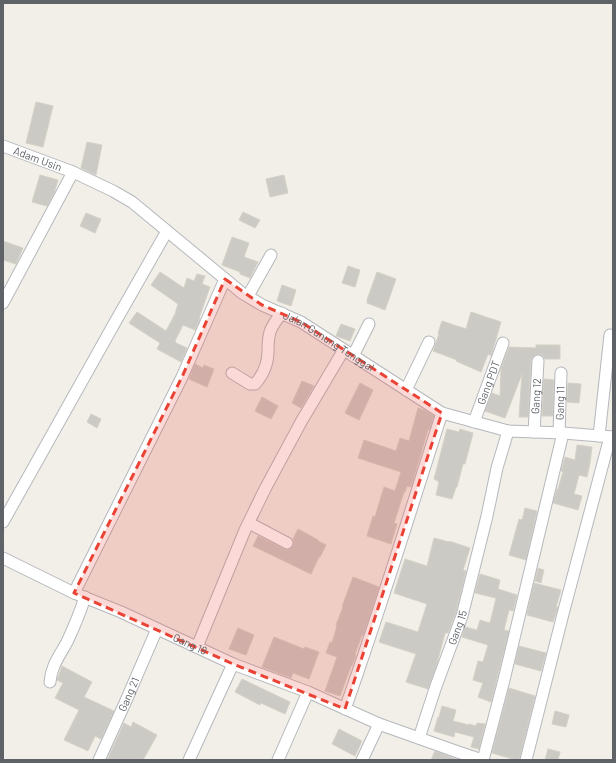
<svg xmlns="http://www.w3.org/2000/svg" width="616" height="763" viewBox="0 0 616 763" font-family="Barlow,sans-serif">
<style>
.building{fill:#cccac5;stroke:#d6d1c6}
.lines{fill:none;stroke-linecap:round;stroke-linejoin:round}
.street-casing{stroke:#b5b8bc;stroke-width:13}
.street{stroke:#fff;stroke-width:11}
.marked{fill:#ea4335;fill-opacity:0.2;stroke:#ea4335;stroke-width:3;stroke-dasharray:8 5;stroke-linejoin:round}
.labels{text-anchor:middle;stroke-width:4;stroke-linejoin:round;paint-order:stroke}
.street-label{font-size:11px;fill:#5f6368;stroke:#fff}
</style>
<rect width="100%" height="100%" fill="#f1efe8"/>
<g class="building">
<path d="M36 102 53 106 43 147 26 143Z"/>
<path d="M87 142 102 145 96 175 81 168Z"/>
<path d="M40 175 58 180 54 193 47 206 32 202Z"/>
<path d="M284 175 288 193 270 197 266 179Z"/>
<path d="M243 212 260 220 255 228 239 220Z"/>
<path d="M86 213 101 219 95 233 80 226Z"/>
<path d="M232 237 249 243 244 257 258 262 250 278 240 274V272L222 265Z"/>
<path d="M3 241 23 248 16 264 3 260Z"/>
<path d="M348 266 360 270 355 287 342 283Z"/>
<path d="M160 272 184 288 187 278 194 281 197 274 205 276 202 284 210 287 199 318 200 319 195 330 183 325 175 341 176 343 187 348 181 362 157 349 160 343 129 323 137 312 166 331 175 314 178 304 151 285Z"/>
<path d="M377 272 396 279 385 310 367 303V300Z"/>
<path d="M282 285 296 290 291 306 277 301Z"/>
<path d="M471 312 501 322 491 356 488 354 481 372 456 361 457 360 433 351 439 334 438 333 442 321 466 329Z"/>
<path d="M341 324 355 329 350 341 336 336Z"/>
<path d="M536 345H560V359H545L542 355 539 354 535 355 532 358 531 361 528 417H519L522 374 505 418 485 411 492 393 500 396 501 369 509 347 536 348Z"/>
<path d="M195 364 203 368 204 365 214 369 207 387 189 379Z"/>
<path d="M544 379 554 380 553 416H542Z"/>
<path d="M302 381 314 386 301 408 292 403Z"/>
<path d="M360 383 373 390 359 420 345 413Z"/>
<path d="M568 383 581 384 579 403 567 402Z"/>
<path d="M262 397 278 406 271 419 255 411Z"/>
<path d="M418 408 424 410 434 416 429 430H428L411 487 407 486 405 492H404L394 523 397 524 391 544 367 536 373 516 375 517 384 487 395 491 401 472 358 458 364 440 396 451 400 438 409 441Z"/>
<path d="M91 414 101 419 97 428 87 422Z"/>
<path d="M447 429 459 432 460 429 473 433 465 464H463L457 487H456L452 499 436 495 439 482H438V481L434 479Z"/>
<path d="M577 445 592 447 590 463 587 477 579 475 574 494 582 496 578 510 553 503 557 489H558L563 472 561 471 565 457 575 460Z"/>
<path d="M525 508 537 511 526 560 509 555 519 519 522 520Z"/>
<path d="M298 529 318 540V541L326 545 320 557H319L311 574 253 546 258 536 284 549 287 550 290 549 293 546 294 542 293 539Z"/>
<path d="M434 538 449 542V541L470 548 463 570 466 571 456 612 448 633H445L436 667 428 689 406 682 416 654 379 642 386 622 418 632 427 604 394 593 405 559 427 566Z"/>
<path d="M538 568 544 570 541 583 535 581Z"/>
<path d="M480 574 500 580 498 589 517 595 513 611 509 610 504 630 509 631 491 702 478 697 483 683 473 680 478 661 483 662 488 645 462 637 465 627 477 630 480 620 490 623 496 598 475 593Z"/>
<path d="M353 577 379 587 363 636 362 635 355 654 356 655 352 666H351L340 696 325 691 337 657 326 653 330 642 332 643 337 626 336 625 343 607H342Z"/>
<path d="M534 583 561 590 556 607H558L553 622 527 615Z"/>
<path d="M238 628 254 635 246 655 229 649Z"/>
<path d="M274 637 304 649 305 647 319 652 309 679 293 673 291 678 262 667Z"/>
<path d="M519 646 546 653 541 671 515 664Z"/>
<path d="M62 666 92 682 84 697 114 711 101 739 95 736 88 751 64 740 79 710 55 698 63 683 57 680Z"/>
<path d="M242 679 290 702 285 714 261 703 260 705 235 692Z"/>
<path d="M509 688 535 696 519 760H516L492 753Z"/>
<path d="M442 706 456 710 453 721 469 725V724L476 726 477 723 485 724 479 749 471 747 474 737 455 732 454 737 434 731 438 717H439Z"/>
<path d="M555 711 569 715 566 727 552 724Z"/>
<path d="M133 722 157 735 143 760H107L124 723 131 727Z"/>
<path d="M339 729 362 741 355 756 332 744Z"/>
<path d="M548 749 560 752 558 760H545Z"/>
<path d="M435 751 456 759 460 760H431Z"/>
</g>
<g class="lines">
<defs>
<g id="street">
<path id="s1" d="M3 146 73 172 113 191 132 202 242 293 262 305 301 322 442 413 508 431 563 433 613 437"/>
<path d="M248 296 271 255"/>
<path d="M3 303 73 172"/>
<path d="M353 356 369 324"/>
<path d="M232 373 250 384H255C263 375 268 363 268 351 268 345 268 339 270 332 272 325 277 319 282 313"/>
<path d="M406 390 429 342"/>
<path id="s2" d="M474 422 503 343"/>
<path id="s3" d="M534 432 538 361"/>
<path id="s4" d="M559 433 561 373"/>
<path d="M599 436 610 335"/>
<path d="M3 522 114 324 167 231"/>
<path d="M249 523 287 543"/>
<path id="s5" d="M3 558 74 593 121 612 233 664 308 692 379 724 458 752 482 760"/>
<path d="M74 593 182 377 225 279"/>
<path d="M197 647 245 530 265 489 301 422 343 351"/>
<path d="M50 682C51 666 60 655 67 642 74 627 80 613 85 597"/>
<path d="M345 709C380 611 410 512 442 413"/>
<path id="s6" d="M419 738 436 686 462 616 487 516 497 468 508 431"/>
<path id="s7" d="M99 760 125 703 157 629"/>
<path d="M189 760 233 664"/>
<path d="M278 760 308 692"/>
<path d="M362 760 379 724"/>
<path d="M483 760 504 680 563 433"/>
<path d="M526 760 563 614 610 437"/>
</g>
</defs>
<use href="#street" class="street-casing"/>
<use href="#street" class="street"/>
</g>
<path class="marked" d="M225 279 262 305 301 322 442 413 345 709 233 664 74 593 182 377Z"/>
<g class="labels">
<g class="street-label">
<text dy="4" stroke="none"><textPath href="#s1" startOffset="37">Adam Usin</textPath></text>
<text dy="4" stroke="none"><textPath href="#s1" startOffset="383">Jalan Gunung Tunggal</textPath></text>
<text dy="4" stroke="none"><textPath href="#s2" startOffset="42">Gang PDT</textPath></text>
<text dy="4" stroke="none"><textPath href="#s3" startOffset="36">Gang 12</textPath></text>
<text dy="4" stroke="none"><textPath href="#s4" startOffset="30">Gang 11</textPath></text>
<text dy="4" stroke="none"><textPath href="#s6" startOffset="117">Gang 15</textPath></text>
<text dy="4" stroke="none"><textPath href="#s5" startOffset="206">Gang 18</textPath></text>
<text dy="4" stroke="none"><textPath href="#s7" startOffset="72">Gang 21</textPath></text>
</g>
</g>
<rect width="616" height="763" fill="none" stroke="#5f6368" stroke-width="8"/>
</svg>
